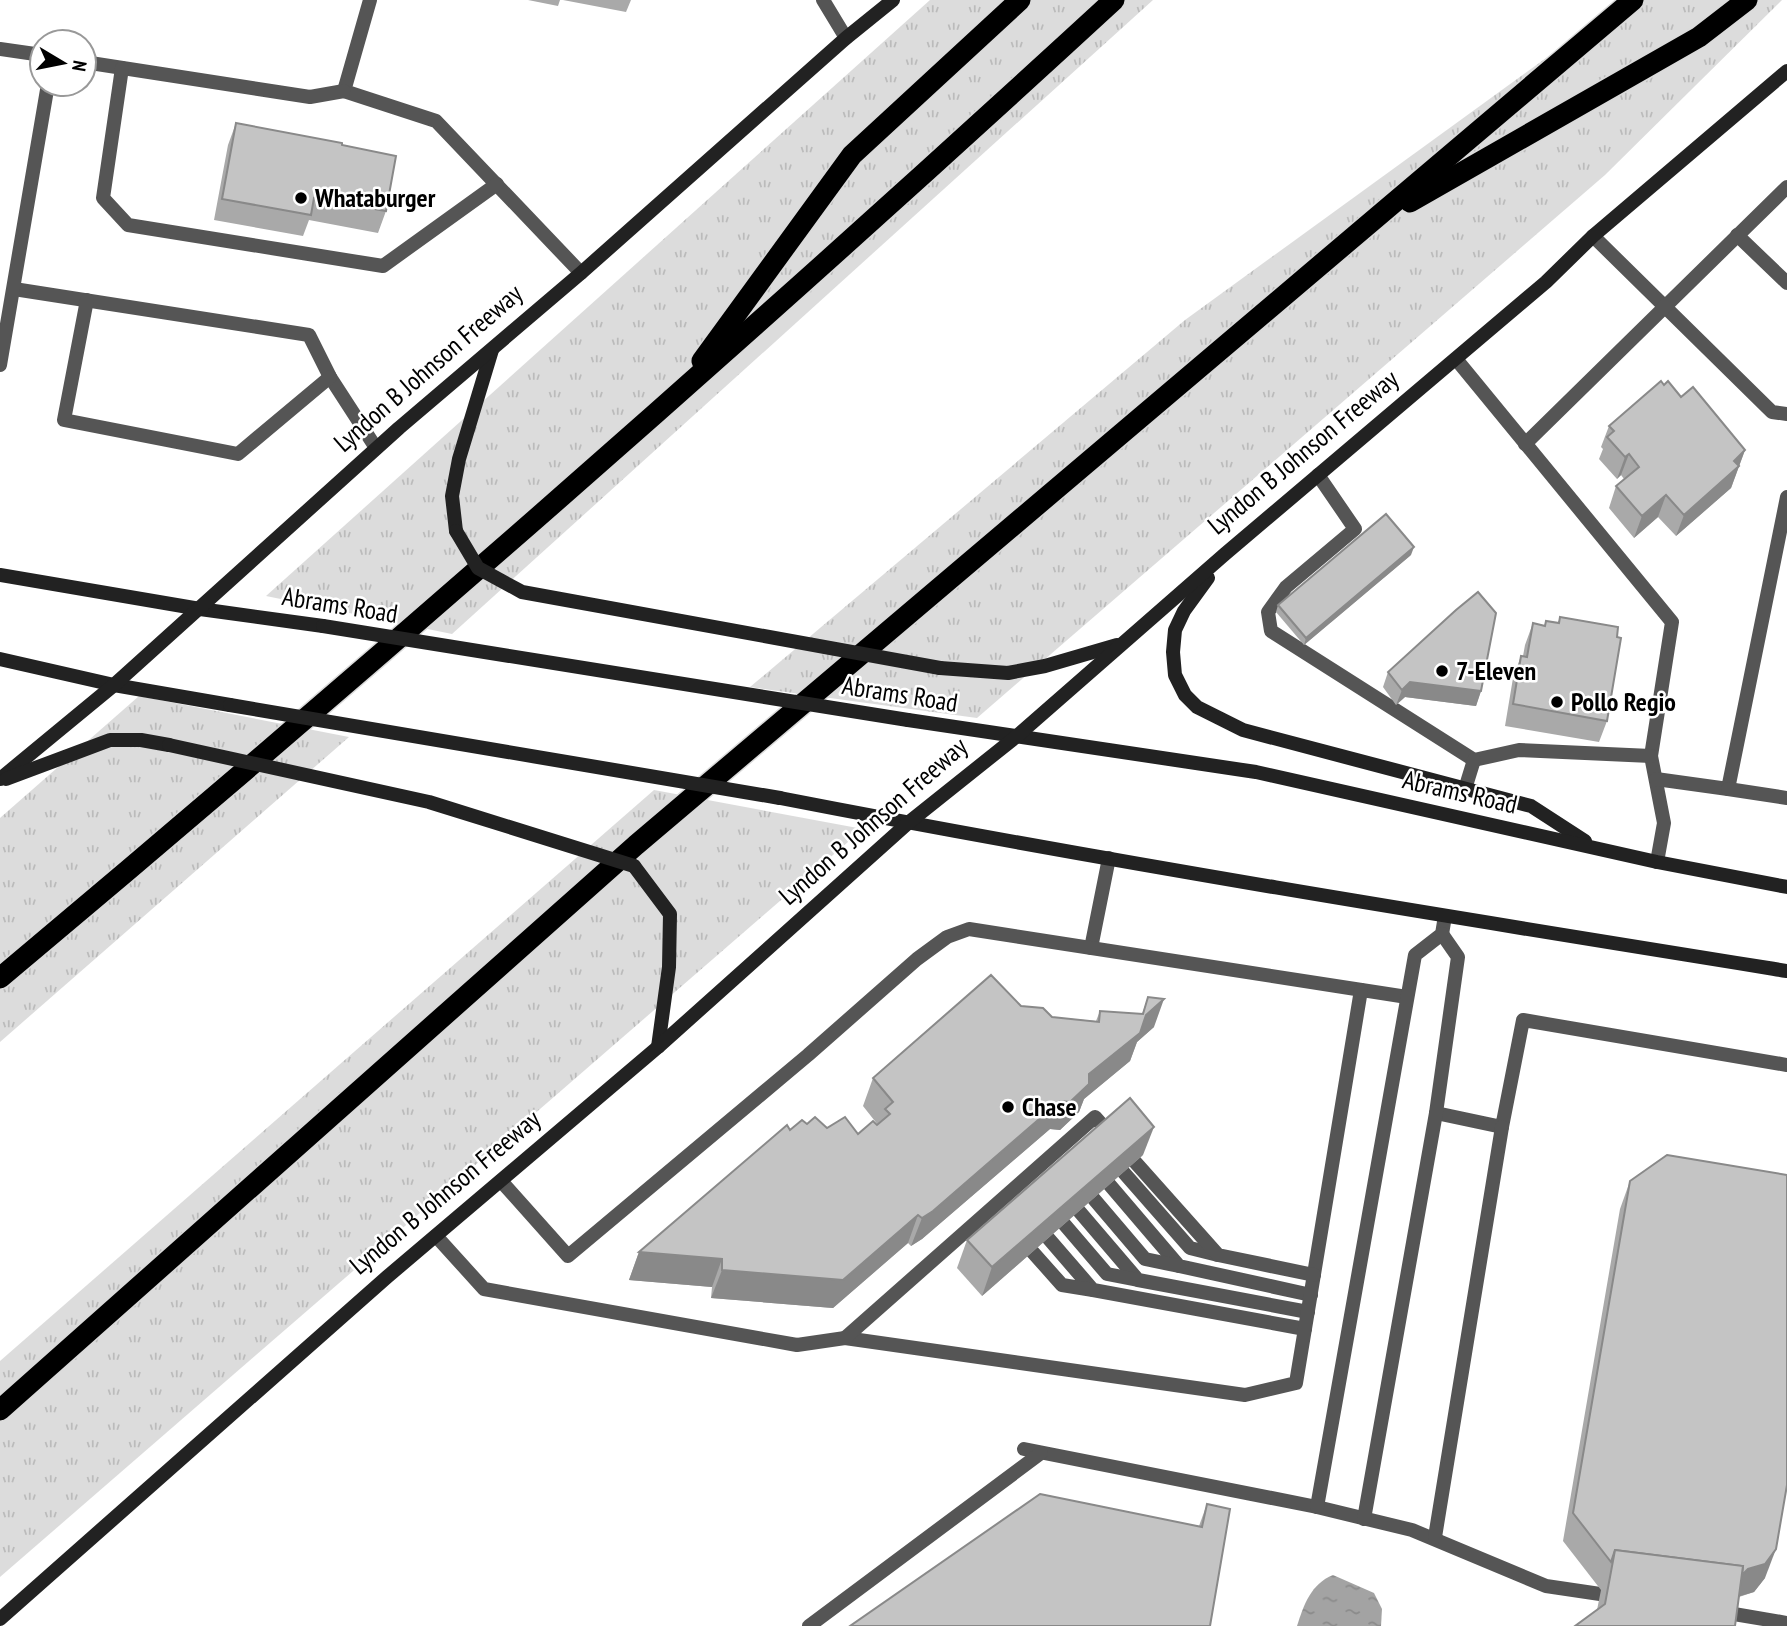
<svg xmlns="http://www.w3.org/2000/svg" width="1787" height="1626" viewBox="0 0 1787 1626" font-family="'PT Sans Narrow',sans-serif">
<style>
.grass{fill:url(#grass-tufts)}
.water{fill:url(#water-ripples)}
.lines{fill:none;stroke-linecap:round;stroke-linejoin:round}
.highway-casing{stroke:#dbdbdb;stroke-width:24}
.lane{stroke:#555;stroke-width:14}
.secondary{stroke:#222;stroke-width:14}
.highway{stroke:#000;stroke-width:21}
.secondary-bridge{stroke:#222;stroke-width:14}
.wall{fill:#a9a9a9}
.shaded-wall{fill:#898989}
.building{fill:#c4c4c4;stroke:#898989;stroke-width:2}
.poi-dot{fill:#000;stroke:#fff;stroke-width:2.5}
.labels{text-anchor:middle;stroke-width:5;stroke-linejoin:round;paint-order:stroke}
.poi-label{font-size:26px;font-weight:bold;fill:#000;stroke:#fff;text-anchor:start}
.street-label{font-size:26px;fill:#000;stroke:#fff}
</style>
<defs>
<pattern id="grass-tufts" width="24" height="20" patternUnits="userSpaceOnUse" patternTransform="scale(1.75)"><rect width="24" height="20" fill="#dcdcdc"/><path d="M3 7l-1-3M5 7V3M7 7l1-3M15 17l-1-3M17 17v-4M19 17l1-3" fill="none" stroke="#bbb"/></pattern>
<pattern id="water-ripples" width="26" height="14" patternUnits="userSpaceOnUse" patternTransform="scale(1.75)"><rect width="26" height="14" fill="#a3a3a3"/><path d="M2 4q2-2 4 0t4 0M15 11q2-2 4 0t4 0" fill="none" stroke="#8b8b8b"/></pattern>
</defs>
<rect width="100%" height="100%" fill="#fff"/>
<g class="grass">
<path d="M930 0H1153L452 634 266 596Z"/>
<path d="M1626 0H1782L1605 175 977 718 750 687 1185 320Z"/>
<path d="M139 696 349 737 0 1042V818Z"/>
<path d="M654 790 863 829 0 1577V1361Z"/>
</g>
<path class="water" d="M1333 1575 1374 1593 1382 1609 1381 1626H1297C1304 1604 1311 1584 1333 1575Z"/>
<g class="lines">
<defs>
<g id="highway">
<path d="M1410 202 1699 37 1747 0"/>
<path d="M702 361 852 155 1020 0"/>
<path d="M0 978C379 660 750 335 1114 0"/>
<path d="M0 1410 636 845 1633 0"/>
</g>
</defs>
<use href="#highway" class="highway-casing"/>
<g class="lane">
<path d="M370 0 344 91 436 121 581 273"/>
<path d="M823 0 846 38"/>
<path d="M0 49 42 55"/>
<path d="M84 62 310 97 344 91"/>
<path d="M122 68 103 198 128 225 383 266 497 184"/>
<path d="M1737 235 1787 283"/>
<path d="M1593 236 1772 412 1787 414"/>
<path d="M14 289 309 335 330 377 376 448"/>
<path d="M87 300 64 420 238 454 330 377"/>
<path d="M1456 359 1672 622 1651 756 1664 823 1657 862"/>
<path d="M0 365 48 84"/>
<path d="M1525 444 1787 187"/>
<path d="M1318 475 1355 529 1286 587 1268 612 1271 631 1474 760 1519 750 1651 756"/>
<path d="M1656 779 1728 789 1787 497"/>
<path d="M1465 789 1474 760"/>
<path d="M1728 789 1787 798"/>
<path d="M1091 948 1109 858"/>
<path d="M1436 1113 1502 1127 1523 1020 1787 1065"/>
<path d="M1111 1158 1190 1248 1218 1255"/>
<path d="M1097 1170 1179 1266 1311 1295"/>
<path d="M501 1181 568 1256 808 1055 917 959 947 937 969 929 1407 997"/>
<path d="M1082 1185 1145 1259 1179 1266"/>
<path d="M1067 1197 1138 1280 1308 1312"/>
<path d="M1053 1211 1107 1274 1138 1280"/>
<path d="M1036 1224 1093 1290 1305 1329"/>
<path d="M436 1236 484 1289 797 1345 845 1338 1245 1395 1296 1383 1361 990"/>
<path d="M1021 1239 1062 1285 1093 1290"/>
<path d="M845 1338 1095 1117 1218 1255 1314 1275"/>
<path d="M1024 1449 1317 1507 1412 1530 1546 1586 1600 1594"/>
<path d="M1317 1507 1415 955 1442 934 1445 916"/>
<path d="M1364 1519 1436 1113 1458 957 1442 934"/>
<path d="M1435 1537 1502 1127"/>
<path d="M1728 1613 1787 1623"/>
<path d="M809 1626 1041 1453"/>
</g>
<g class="secondary">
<path d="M456 531 452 496 459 459 492 350"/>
<path d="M0 575 200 609 323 626"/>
<path d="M1208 578 1184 611 1175 630 1173 652 1175 675 1185 695 1197 707 1243 730 1531 806 1585 841"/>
<path d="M0 659 114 685 230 705"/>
<path d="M940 668 1008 673 1045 666 1117 645"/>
<path d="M908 720 1256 772 1657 862 1787 887"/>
<path d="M0 779 114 685 399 428 581 273 846 38 893 0"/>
<path d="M6 779 110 740H141L169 745"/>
<path d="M780 798C1114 863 1451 917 1787 971"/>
<path d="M634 866 670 914 669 967 658 1047"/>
<path d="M0 1619 387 1277 658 1047 908 823 1017 736 1225 554 1546 282 1593 236 1787 71"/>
</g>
<use href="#highway" class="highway"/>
<g class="secondary-bridge">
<path d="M456 531 478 568 522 592 940 668"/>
<path d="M323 626 908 720"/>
<path d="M230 705 780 798"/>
<path d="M169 745 429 802 634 866"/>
</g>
</g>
<g class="wall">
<path d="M528 0H560L558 6Z"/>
<path d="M563 0H631L626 12Z"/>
<path d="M236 123 342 145 386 211 378 233 309 220 303 236 214 220 228 145Z"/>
<path d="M1664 385 1681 397 1745 450 1731 488 1676 536 1658 517 1634 538 1609 508 1616 486 1624 479 1621 475 1617 479 1599 459 1603 449 1601 447 1609 426Z"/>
<path d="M1411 555 1304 645 1276 612 1278 605Z"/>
<path d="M1560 617 1607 721 1599 742 1505 726 1513 678 1521 656H1523L1525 645 1533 623 1544 626 1546 621 1558 623Z"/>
<path d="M1388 672 1481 691 1476 706 1405 697 1396 705 1383 687Z"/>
<path d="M1148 997 1154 1027 1137 1042 1130 1061 1084 1099 1079 1112 1060 1130 1050 1129 922 1239 911 1246 908 1243 833 1308 711 1298 712 1287 629 1280 639 1252 790 1130 807 1124 858 1134 878 1125 863 1106 873 1078 1021 1006 1052 1017 1096 1021 1100 1011 1142 1014Z"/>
<path d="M1143 1155 982 1296 957 1268 967 1240Z"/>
<path d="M1630 1181 1765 1578 1754 1592 1739 1597 1597 1610 1601 1590 1563 1541 1620 1209Z"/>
<path d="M1207 1504 1210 1626 1199 1526Z"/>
</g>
<g class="shaded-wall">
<path d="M1745 450 1731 488 1676 536 1684 515Z"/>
<path d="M1629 454 1621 475 1617 479 1625 457Z"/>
<path d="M1666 495 1658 517 1634 538 1642 516Z"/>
<path d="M1414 547 1411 555 1304 645 1306 638Z"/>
<path d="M1410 682 1481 691 1476 706 1405 697 1396 705 1402 690Z"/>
<path d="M1164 999 1154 1027 1137 1042 1130 1061 1084 1099 1079 1112 1060 1130 1050 1129 922 1239 911 1246 922 1218 1060 1101 1089 1074 1146 1015Z"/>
<path d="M1154 1127 1143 1155 982 1296 992 1267Z"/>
<path d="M918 1215 908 1243 833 1308 711 1298 722 1270Z"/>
<path d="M639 1252 722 1259 712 1287 629 1280Z"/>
<path d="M1776 1549 1765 1578 1754 1592 1737 1597 1608 1591Z"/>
</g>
<g class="building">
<path d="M236 123 342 143V145L396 156 386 211 314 198 311 215 222 199Z"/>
<path d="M1661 381 1664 385 1668 381 1681 397 1693 387 1745 450 1734 461 1739 466 1684 515 1666 495 1642 516 1616 486 1639 467 1629 454 1625 457 1607 437 1614 431 1609 426Z"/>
<path d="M1386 514 1414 547 1306 638 1278 605Z"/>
<path d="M1478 592 1496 613 1481 691 1410 682 1402 690 1388 672 1456 610Z"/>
<path d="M1560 617 1618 627 1617 637 1621 638 1607 721 1513 704 1521 656 1527 657 1533 623 1545 626 1546 621 1559 623Z"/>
<path d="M991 975 1021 1006 1043 1008 1052 1017 1099 1022 1100 1011 1143 1014 1148 997 1164 999 1146 1015 1140 1033 1089 1074V1084L1070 1102 1060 1101 933 1211 922 1218 918 1215 843 1280 722 1270V1259L639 1252 787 1125 790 1130 802 1120 807 1124 815 1117 827 1128 845 1117 858 1134 873 1121 877 1125 890 1114 885 1109 893 1102 873 1078Z"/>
<path d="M1130 1098 1154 1127 992 1267 967 1240Z"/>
<path d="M1667 1155 1787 1175V1485L1776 1549 1765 1564 1748 1569 1742 1575 1743 1566 1615 1550 1611 1562 1573 1513 1630 1181Z"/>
<path d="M1040 1494 1202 1527 1207 1504 1230 1509 1210 1626H850Z"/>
<path d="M1615 1550 1743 1566 1735 1626H1575L1605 1604Z"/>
</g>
<g class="poi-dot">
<circle cx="301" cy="198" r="7"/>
<circle cx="1442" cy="671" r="7"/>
<circle cx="1557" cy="702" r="7"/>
<circle cx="1008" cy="1107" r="7"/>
</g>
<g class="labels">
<g class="poi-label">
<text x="315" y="207">Whataburger</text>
<text x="1456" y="680">7-Eleven</text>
<text x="1571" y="711">Pollo Regio</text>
<text x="1022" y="1116">Chase</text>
</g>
<g class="street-label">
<text transform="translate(428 368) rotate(-41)" y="9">Lyndon B Johnson Freeway</text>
<text transform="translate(1303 452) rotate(-40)" y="9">Lyndon B Johnson Freeway</text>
<text transform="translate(340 605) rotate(9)" y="9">Abrams Road</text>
<text transform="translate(900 694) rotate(9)" y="9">Abrams Road</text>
<text transform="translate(1460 792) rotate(13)" y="9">Abrams Road</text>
<text transform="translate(873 821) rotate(-41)" y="9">Lyndon B Johnson Freeway</text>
<text transform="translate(445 1192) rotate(-40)" y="9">Lyndon B Johnson Freeway</text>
</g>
</g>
<g transform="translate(63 63) rotate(100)"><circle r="33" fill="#ffffff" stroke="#999999" stroke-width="2"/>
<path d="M0-5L12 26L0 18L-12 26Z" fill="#000000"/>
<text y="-10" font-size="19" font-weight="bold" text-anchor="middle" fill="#000000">N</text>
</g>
</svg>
